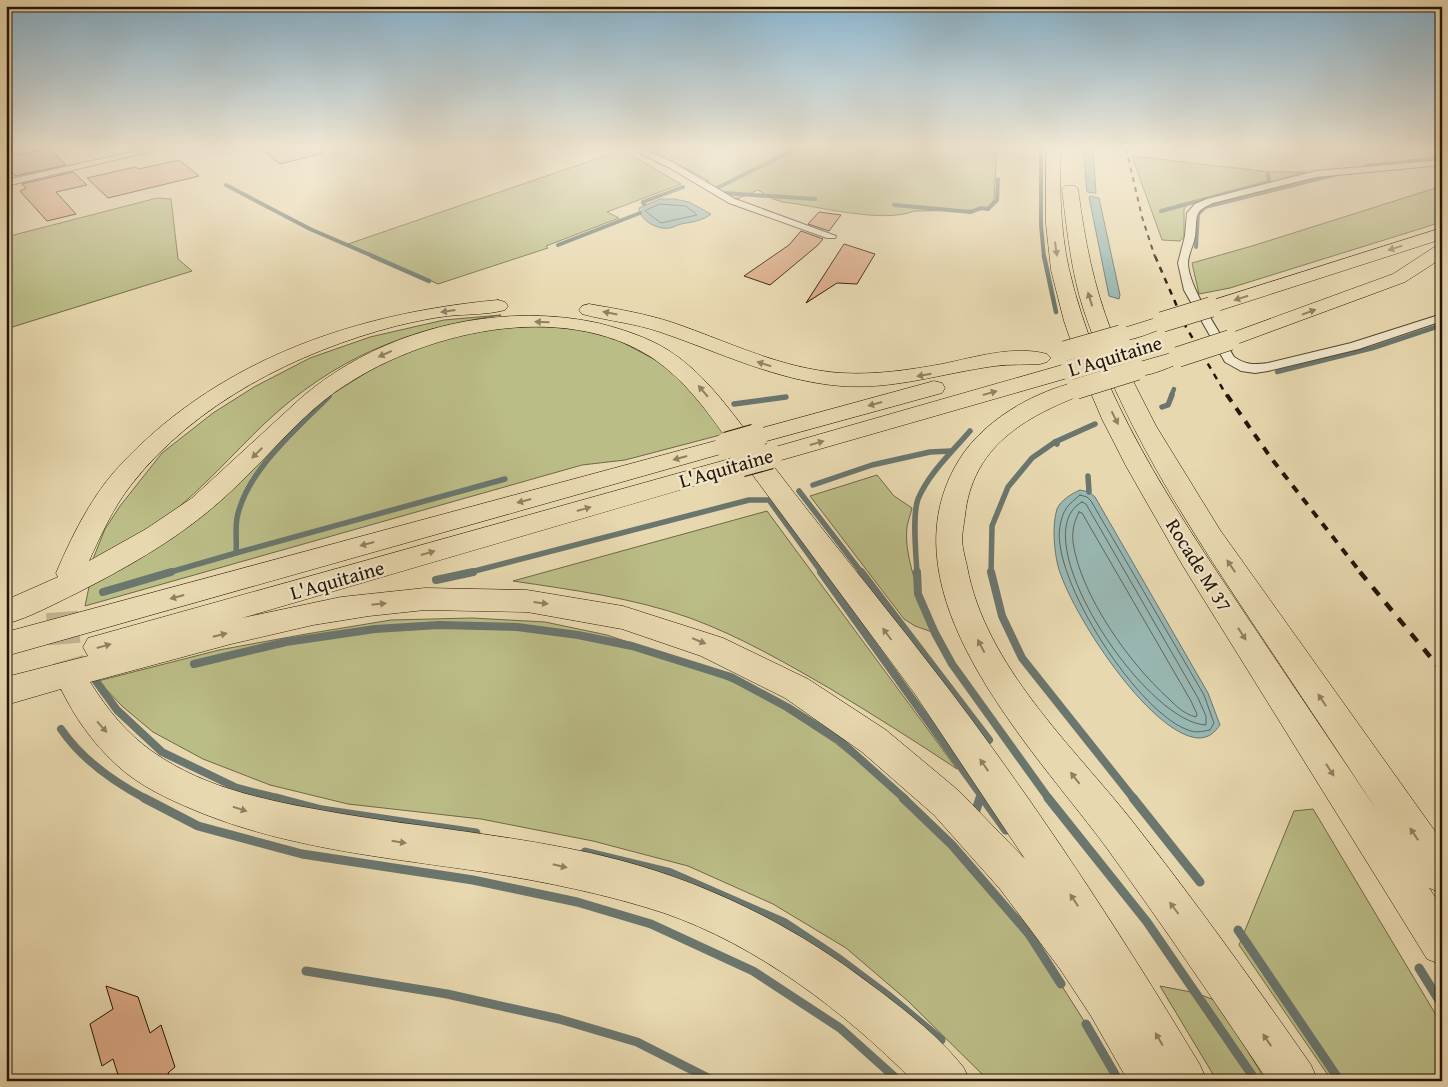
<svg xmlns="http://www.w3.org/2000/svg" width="1448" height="1087" viewBox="0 0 1448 1087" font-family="'Gentium Book Plus',serif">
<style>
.green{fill:#bbbd87;stroke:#706846}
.water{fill:#99b8b4;stroke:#6a766e}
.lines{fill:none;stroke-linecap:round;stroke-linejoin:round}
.shore{stroke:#5e665c;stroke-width:1}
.stream-far4{stroke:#6a766e;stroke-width:4}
.stream-far3{stroke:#6a766e;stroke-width:4.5}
.stream-far2{stroke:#6a766e;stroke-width:5.5}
.stream-far1{stroke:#6a766e;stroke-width:8}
.stream{stroke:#6a766e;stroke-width:9}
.building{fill:#dbaa86;stroke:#241404}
.highway-tunnel{stroke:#c1b18d;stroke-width:32;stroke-dasharray:32 16;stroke-linecap:butt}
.street-casing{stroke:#55452f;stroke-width:2}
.highway-casing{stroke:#241404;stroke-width:1}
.street{fill:#f0e6cb;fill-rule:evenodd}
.highway{fill:#e8d8af;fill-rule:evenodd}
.rail-far3{stroke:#241404;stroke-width:2;stroke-dasharray:5 5;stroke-linecap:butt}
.rail-far2{stroke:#241404;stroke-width:2.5;stroke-dasharray:6 6;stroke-linecap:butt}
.rail-far1{stroke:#241404;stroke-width:4;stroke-dasharray:8 8;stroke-linecap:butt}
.rail{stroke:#241404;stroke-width:4.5;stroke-dasharray:10 10;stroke-linecap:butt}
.highway-bridge-far1-casing{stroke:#241404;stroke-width:21;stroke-linecap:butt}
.highway-bridge-casing{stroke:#241404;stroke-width:27;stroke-linecap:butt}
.highway-bridge-far1{stroke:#e8d8af;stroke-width:20}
.highway-bridge{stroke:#e8d8af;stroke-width:25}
.oneway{fill:#908062}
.labels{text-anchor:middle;stroke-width:4.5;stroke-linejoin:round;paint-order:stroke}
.street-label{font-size:20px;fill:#241404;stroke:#f0e6cb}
</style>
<rect width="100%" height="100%" fill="#e8d8af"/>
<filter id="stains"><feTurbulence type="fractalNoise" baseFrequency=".004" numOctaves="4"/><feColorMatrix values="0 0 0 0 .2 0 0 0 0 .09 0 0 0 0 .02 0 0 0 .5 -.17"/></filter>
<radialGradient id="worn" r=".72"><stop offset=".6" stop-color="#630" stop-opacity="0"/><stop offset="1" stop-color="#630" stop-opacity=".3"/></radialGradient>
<g class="green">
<path d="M647 148H997L994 199 990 207 980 210 914 211C883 224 817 206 783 202L773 199 758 190 732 201 701 184 709 181Z"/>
<path d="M622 150 681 184 607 212 619 218 546 246 548 248 438 284 348 244Z"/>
<path d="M1132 156 1270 172H1306L1187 205 1184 209V236L1180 241 1162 240Z"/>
<path d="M1442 186V222L1230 288 1199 294 1192 263 1252 246Z"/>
<path d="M157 198 171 199 178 259 192 271 6 329V237Z"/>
<path d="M501 315C406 329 334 358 264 424 232 455 203 488 168 516 145 534 116 548 91 564L105 529 120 506 162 453 213 413 254 387 310 358 370 337 444 320Z"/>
<path d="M563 326 607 334 676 371 728 433 625 460 582 465 85 606 90 582 325 394 334 393 402 350 495 327Z"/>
<path d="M877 475 894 496 912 508C911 514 908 520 907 527 903 557 923 605 935 633L915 626 904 619 810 496Z"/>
<path d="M767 511 957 769C915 741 872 714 829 688 784 662 739 636 690 618 634 598 573 590 513 581Z"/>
<path d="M472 618 545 622 607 635 676 658 761 694 834 742 896 791 952 845 1029 934 1086 1024 1119 1081H989L908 1001 846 948 773 904 688 866 593 841 481 819 348 804 270 785 203 759 153 732 123 707 98 681 219 650 306 634 391 620Z"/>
<path d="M1313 809 1442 1025V1081H1332L1239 945 1294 811Z"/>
<path d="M1160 986 1196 993 1217 1001 1266 1081H1217Z"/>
</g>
<g class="water">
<path d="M1083 148H1093L1096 193 1087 192Z"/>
<path d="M1090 196 1099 198 1120 295 1119 299 1109 296 1089 197Z"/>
<path d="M660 199H675L689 202 711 214C702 221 692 222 681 224 677 225 674 227 670 228 658 230 640 221 639 208Z"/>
<path d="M1080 490 1089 492 1095 497 1208 693 1220 725C1214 733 1209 738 1198 738 1149 734 1070 611 1058 566 1054 550 1052 525 1057 509 1061 500 1071 494 1080 490Z"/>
</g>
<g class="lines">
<g class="shore">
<path d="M660 204 686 206 697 215 661 223 645 211Z"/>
<path d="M1080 495 1087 497 1091 501 1204 695 1214 723 1210 730C1204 731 1197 733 1191 731 1140 717 1050 578 1060 526 1063 509 1068 505 1080 495Z"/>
<path d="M1082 502 1086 504 1198 698 1206 716V725C1145 723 1020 535 1082 502Z"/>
<path d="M1079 512 1082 513 1191 701 1197 714 1196 717C1184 714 1176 706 1168 698 1129 663 1080 594 1073 542 1072 530 1074 522 1079 512Z"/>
</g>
<g class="stream-far4">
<path d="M1041 148V225L1044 257"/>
<path d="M1366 166 1442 158"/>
<path d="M226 185 310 229 375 257"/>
<path d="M715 189 798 148"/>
<path d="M724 193 815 199"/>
<path d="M644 204 643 202 683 187"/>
<path d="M894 205 971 212 981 208 988 209 997 200 998 179"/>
<path d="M1161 211 1269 182 1268 174"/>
<path d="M558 245 640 213"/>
<path d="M1196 247 1198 214 1205 207 1334 175"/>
</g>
<g class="stream-far3">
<path d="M372 256 429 281"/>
<path d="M1044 256 1056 312"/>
<path d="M1277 372 1373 348 1442 325"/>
<path d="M1171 396 1174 389"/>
</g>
<g class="stream-far2">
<path d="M329 396C297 429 246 471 237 518 235 530 237 541 236 553L505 479"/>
<path d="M734 404 786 397"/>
<path d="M1162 407 1168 405 1172 395"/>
<path d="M1057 444 1055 442 1095 424"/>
<path d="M1088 476 1089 492"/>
<path d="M813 485 872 465 930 452 951 451"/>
<path d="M799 491 862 573"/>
<path d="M167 573 236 553"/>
<path d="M467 573 749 500H769L822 573"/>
<path d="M917 573C916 555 912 515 918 499 929 473 952 452 970 431"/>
<path d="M991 573 992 526 1008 487 1032 458 1055 442"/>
</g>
<g class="stream-far1">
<path d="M821 572 981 795 980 799"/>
<path d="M861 572 989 740"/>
<path d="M917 572 918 594 935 633 952 664 1049 799"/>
<path d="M991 572 1002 616 1022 658 1134 799"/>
<path d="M436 580 473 572"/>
<path d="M103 592 171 572"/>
<path d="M194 664 286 642 375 629 439 625 517 627 578 635 632 646 731 677 787 707 839 740 905 799"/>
<path d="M93 677 117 710 162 752 237 788 281 799"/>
<path d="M61 729C82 760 114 782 146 799"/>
<path d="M981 795 984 799"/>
</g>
<g class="stream">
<path d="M144 798 198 826 302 854 473 880 577 902 651 924 753 971 840 1028 899 1081"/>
<path d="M276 798 322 810 476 833"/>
<path d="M903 798 952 845 1029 934 1061 984"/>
<path d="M983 798 1006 830"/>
<path d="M1048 798 1147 922 1256 1081"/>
<path d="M1133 798 1200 882"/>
<path d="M976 810 980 798"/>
<path d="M585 852 668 872 785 923 839 959 887 995 941 1040"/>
<path d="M1238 930 1340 1081"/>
<path d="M1419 968 1442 1005"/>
<path d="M306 971 447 994 559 1019 637 1042 714 1081"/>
<path d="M1086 1024 1119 1081"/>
</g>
</g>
<g class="building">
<path d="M49 148 66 165 15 176 6 166V157Z"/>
<path d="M260 148H320L321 154 280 164Z"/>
<path d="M179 160 199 176 108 198 87 178 135 167 139 169Z"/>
<path d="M73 172 87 185 56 192 76 214 47 221 20 191 26 188 22 184Z"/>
<path d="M819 212 841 215 829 231 808 224Z"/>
<path d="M801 231 823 239 817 246 770 285 744 276 789 245Z"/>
<path d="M844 244 875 254 857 284 837 283 806 303Z"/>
<path d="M106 986 138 997 150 1033 161 1025 175 1067 168 1073 170 1081H120L113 1059 102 1066 90 1024 113 1009Z"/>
</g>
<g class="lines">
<path class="highway-tunnel" d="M62 612 65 650 76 687"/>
<defs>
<g id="street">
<path d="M150 148H164L6 186V180Z"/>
<path d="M630 148H640L674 163 735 199 836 236 835 238H827L729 203 668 167Z"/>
<path d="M1442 160V165L1316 177 1213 203C1192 212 1198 216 1195 236 1194 245 1188 254 1188 263 1188 287 1221 334 1234 357 1246 365 1254 365 1268 363L1351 343 1442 314V321L1359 349 1268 371 1255 373 1241 371 1225 362 1184 290 1178 263 1185 236 1187 213 1195 204 1207 199 1316 171Z"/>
</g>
<g id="highway">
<path d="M1046 148H1060C1060 188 1060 229 1069 269 1098 394 1172 505 1243 611 1288 678 1333 745 1378 812 1334 745 1290 679 1246 613 1183 518 1121 421 1084 311 1071 272 1067 230 1062 189L1065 186H1075L1078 189C1085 241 1093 284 1112 333L1114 331 1162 316 1169 318 1172 322 1169 326C1154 331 1131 343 1115 340L1127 369 1129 365 1178 351 1185 353 1189 357 1185 361C1169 367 1147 379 1130 375L1156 426 1220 530 1442 841V893L1429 888 1442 907V965L1427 959 1380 883 1183 566 1126 466 1102 419 1081 370 1064 321 1051 270 1046 224Z"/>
<path d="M1442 228V239L1218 311 1211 313 1204 311 1201 307 1204 303Z"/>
<path d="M1442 245V258L1405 282 1237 344 1230 346 1223 344 1220 340 1223 336 1393 274 1436 246Z"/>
<path d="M498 300 505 302 508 306 505 310C487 315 467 314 448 316 431 318 413 322 396 326 297 352 195 403 131 485 113 508 101 535 89 561L146 529 192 498 302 397C381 330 496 301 598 323 622 329 647 337 668 350 701 371 724 402 747 432L934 381 942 383 945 388 942 393 756 444 761 451 1062 365 1070 364 1078 365 1081 370 1078 375 771 463C836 548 905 630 969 716 1052 828 1128 945 1200 1065L1207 1081H1128L1091 1016 1060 969 1000 889 934 815 862 752 785 698 701 656 622 629 527 612 425 610 369 616 313 625 231 644 90 682C107 709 126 733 153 752 207 790 274 802 337 813 431 829 527 836 619 860 710 884 796 927 870 984 901 1007 935 1033 960 1063 965 1068 967 1075 969 1081H913C845 1012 757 945 664 913 606 894 546 882 484 872 390 858 293 849 204 814 177 803 149 791 126 773 98 750 77 722 61 689L6 705V677L88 656 83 647 88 638 740 456 735 450 6 656V632L726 438C706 409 684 380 654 359 562 298 420 332 335 392 296 420 263 463 227 495 183 536 130 566 77 593 54 604 31 617 6 624V600L58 577 56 573C71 538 89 501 114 472 213 361 354 313 498 300ZM749 470 915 694 1025 859 959 791 886 730 808 679 723 638 623 606 527 590 425 588 341 597 242 618Z"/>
<path d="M589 304C618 309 647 314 674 323 729 342 782 369 841 373 875 375 909 370 942 364 976 357 1014 345 1047 354L1051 358 1047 362 1040 364C1025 365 1010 364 995 366 943 373 894 390 841 386 777 381 719 352 660 332 634 323 608 321 582 314L579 310 582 306Z"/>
<path d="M1076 382 1084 384 1087 389 1084 394C1024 417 972 447 965 516 964 524 962 533 962 541 963 550 965 558 967 566 985 666 1073 746 1133 822 1195 901 1254 983 1311 1065L1318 1081H1268C1215 1002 1162 924 1106 847 1033 748 878 592 959 460 983 421 1031 393 1076 382Z"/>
</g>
</defs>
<use href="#street" class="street-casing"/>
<use href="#highway" class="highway-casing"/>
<use href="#street" class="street"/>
<use href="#highway" class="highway"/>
<path class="rail-far3" d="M1126 148 1142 217 1155 257"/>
<path class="rail-far2" d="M1155 256 1186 327 1227 396"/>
<path class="rail-far1" d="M1227 395 1271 458 1361 573"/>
<path class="rail" d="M1360 572 1442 671"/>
<defs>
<g id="highway-bridge-far1">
<path d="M1162 322 1211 307"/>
<path d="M1065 351 1121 335"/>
<path d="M1178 357 1230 340"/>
<path d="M1070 370 1129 352"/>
<path d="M1076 389 1137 370"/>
</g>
<g id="highway-bridge">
<path d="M727 445 755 437"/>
<path d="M741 464 770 456"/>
</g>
</defs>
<use href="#highway-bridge-far1" class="highway-bridge-far1-casing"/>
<use href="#highway-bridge" class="highway-bridge-casing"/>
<use href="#highway-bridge-far1" class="highway-bridge-far1"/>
<use href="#highway-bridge" class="highway-bridge"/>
</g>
<defs><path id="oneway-solid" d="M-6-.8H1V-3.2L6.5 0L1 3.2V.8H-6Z" transform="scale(1.25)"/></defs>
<g class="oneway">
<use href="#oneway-solid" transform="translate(1395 248) rotate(162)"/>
<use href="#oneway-solid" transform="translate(1056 249) rotate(82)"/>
<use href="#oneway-solid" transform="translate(1241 298) rotate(162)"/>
<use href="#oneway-solid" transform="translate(1090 299) rotate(-107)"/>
<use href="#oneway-solid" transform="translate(448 311) rotate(172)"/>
<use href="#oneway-solid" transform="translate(1309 312) rotate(-20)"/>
<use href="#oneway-solid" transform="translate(610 313) rotate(-169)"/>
<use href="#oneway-solid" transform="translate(542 322) rotate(-178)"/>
<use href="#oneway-solid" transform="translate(385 354) rotate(156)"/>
<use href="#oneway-solid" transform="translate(764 364) rotate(-163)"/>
<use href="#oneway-solid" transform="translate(924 375) rotate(170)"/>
<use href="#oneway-solid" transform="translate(703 391) rotate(-130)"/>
<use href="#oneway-solid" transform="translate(990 393) rotate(-16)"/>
<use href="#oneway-solid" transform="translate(875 404) rotate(165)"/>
<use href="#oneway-solid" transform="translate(1115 418) rotate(63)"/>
<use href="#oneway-solid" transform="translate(817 443) rotate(-16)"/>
<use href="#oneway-solid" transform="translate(257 453) rotate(136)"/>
<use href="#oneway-solid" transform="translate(680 458) rotate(165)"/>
<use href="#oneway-solid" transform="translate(524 501) rotate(165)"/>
<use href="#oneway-solid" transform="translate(584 509) rotate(-16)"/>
<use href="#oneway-solid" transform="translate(367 544) rotate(165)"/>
<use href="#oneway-solid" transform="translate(428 553) rotate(-16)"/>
<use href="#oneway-solid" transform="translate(1231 566) rotate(-124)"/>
<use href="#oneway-solid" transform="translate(177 597) rotate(165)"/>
<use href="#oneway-solid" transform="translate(541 603) rotate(7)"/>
<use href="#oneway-solid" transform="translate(379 604) rotate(-6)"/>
<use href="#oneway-solid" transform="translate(887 634) rotate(-127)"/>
<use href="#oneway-solid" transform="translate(1242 634) rotate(57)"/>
<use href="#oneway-solid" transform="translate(220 635) rotate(-14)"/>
<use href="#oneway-solid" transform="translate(699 641) rotate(22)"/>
<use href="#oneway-solid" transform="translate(104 646) rotate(-16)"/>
<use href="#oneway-solid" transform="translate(981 646) rotate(-118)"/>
<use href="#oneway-solid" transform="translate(1322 700) rotate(-124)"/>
<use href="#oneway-solid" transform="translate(102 727) rotate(48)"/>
<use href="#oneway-solid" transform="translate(984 765) rotate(-125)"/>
<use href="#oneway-solid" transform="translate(1330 770) rotate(57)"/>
<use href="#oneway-solid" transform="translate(1075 778) rotate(-128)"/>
<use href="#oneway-solid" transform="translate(240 809) rotate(18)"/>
<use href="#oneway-solid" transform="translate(1414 834) rotate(-124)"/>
<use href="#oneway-solid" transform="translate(399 842) rotate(9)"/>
<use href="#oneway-solid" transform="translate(560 866) rotate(13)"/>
<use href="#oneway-solid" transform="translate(1074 900) rotate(-123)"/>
<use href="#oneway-solid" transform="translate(1174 908) rotate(-127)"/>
<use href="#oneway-solid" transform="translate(1159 1039) rotate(-120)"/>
<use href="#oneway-solid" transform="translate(1267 1040) rotate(-124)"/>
</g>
<linearGradient id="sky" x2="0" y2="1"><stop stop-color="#88b6d3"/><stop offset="0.49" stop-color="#f5eddb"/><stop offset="1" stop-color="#f5eddb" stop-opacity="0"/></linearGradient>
<rect width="1448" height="300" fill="url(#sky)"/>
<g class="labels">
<g class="street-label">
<text transform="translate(1115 356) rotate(-17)" y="7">L'Aquitaine</text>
<text transform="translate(726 468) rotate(-16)" y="7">L'Aquitaine</text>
<text transform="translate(1199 565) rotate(58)" y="7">Rocade M 37</text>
<text transform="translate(337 580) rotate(-16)" y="7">L'Aquitaine</text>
</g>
</g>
<rect width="1448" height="1087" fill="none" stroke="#e8d8af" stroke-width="25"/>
<rect x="8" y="8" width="1433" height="1072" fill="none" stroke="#241404" stroke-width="2.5"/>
<rect x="12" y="12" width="1423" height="1062" fill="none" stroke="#241404"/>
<rect width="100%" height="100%" filter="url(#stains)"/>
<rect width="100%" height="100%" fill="url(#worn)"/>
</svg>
